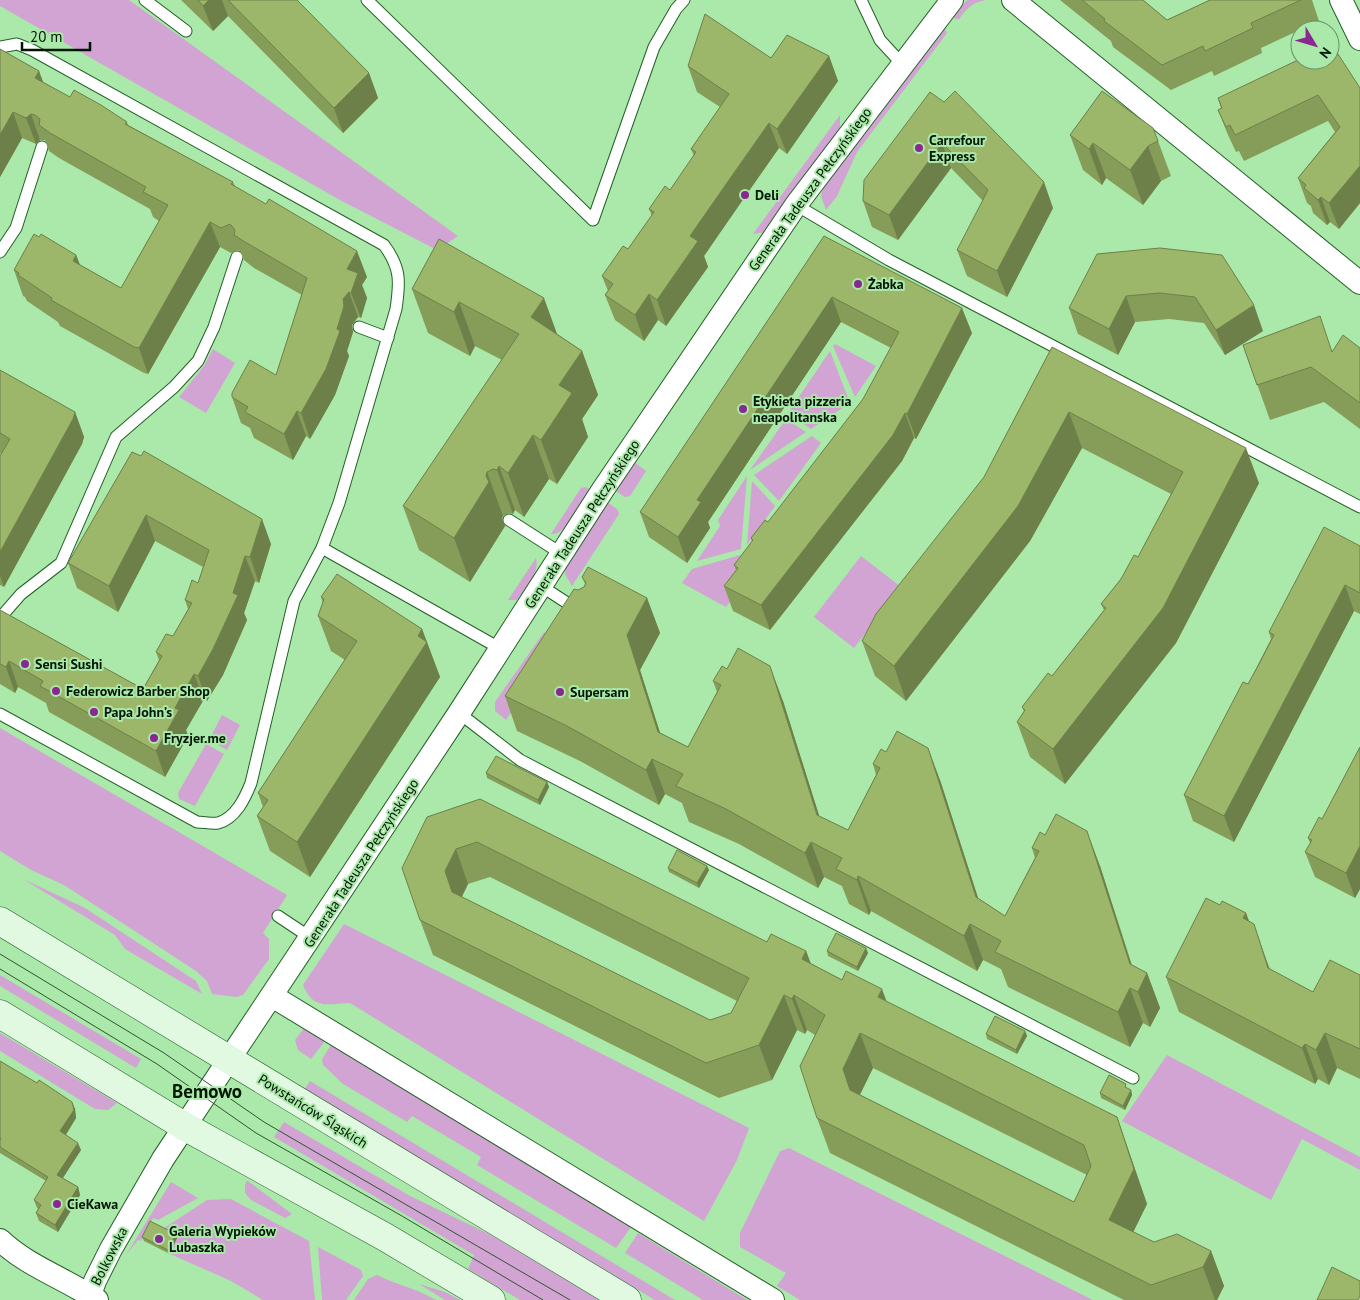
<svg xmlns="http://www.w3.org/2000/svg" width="1360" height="1300" viewBox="0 0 1360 1300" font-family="'PT Sans',sans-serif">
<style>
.green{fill:#d1a4d3}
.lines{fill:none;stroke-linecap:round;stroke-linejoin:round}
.service-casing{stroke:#236027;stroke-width:13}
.minor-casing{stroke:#236027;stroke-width:24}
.secondary-casing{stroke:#236027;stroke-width:29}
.service{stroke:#fff;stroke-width:11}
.minor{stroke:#fff;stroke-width:22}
.secondary{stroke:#e1f8e1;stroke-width:28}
.tram{stroke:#325333;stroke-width:1}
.wall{fill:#869d5a;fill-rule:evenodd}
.shaded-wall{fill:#6d804a}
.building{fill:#9cb769;stroke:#6d804a;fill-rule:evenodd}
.poi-dot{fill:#892891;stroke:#aae9aa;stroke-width:2}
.labels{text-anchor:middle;stroke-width:4;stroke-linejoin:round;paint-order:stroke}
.poi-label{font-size:14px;font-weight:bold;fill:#001502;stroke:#aae9aa;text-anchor:start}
.street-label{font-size:14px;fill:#001502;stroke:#aae9aa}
.district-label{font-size:19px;font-weight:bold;fill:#001502;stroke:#aae9aa}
</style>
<rect width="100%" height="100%" fill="#aae9aa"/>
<g class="green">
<path d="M0 0H129L458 236 437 250 338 199 0 6Z"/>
<path d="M967 0H986C973 2 967 8 959 19H956L953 17Z"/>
<path d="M944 27 947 33 857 152 837 196 826 210 821 196 824 185Z"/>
<path d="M840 115V130L765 232 753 234Z"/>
<path d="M835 344 876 366 855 397 833 346Z"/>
<path d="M213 349 235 363 206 413 179 397 204 366Z"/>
<path d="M830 351 850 403 811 429 788 413Z"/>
<path d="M786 419 806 432 750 470Z"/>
<path d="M812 436 821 443 779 501 754 475Z"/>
<path d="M634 462 646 471 630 496 625 497 614 490Z"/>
<path d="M747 476 741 549 697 561 720 526 718 520Z"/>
<path d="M752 481 775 506 747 545Z"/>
<path d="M586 487 590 490C582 502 566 536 551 534L581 488Z"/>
<path d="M607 502 617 509 619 514 572 586 565 574 566 568Z"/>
<path d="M740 555 756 568 726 607 682 583 692 569Z"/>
<path d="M861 556 901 587 854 648 814 617Z"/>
<path d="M536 558C540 574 526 587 517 600H508Z"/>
<path d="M544 632 558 641 506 720 495 711V702Z"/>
<path d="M222 715 240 725 227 750 209 740Z"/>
<path d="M0 728 287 895 263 933 269 939V959L243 995 236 997 212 994 207 981 196 971 64 885 31 870 0 851Z"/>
<path d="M206 744 224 754 195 806 179 799 178 793Z"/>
<path d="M23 879 85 908 196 981 202 994 125 949 115 935Z"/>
<path d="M344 924 749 1128 737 1160 704 1221 350 1003C328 1004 313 1010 303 985Z"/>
<path d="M0 975 141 1059 136 1068 0 986Z"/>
<path d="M304 1028 325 1041 311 1059 298 1050 295 1040Z"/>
<path d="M0 1033 117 1103 108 1110 95 1109 0 1051Z"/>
<path d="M331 1045 631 1227 616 1248 477 1165 481 1157 412 1116 407 1122 343 1084 323 1065 322 1059Z"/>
<path d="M1167 1055 1360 1157V1170L1302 1139 1271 1200 1122 1121Z"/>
<path d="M310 1081 675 1300H655L304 1090Z"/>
<path d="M284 1122 410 1196 491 1235 599 1300H520L468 1269 474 1255 274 1137Z"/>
<path d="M789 1148 1093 1300H800L777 1286 786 1273 740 1247V1233L780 1151Z"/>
<path d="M247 1181H248L292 1214 285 1218 251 1200 245 1193V1185Z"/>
<path d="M171 1182 198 1198 158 1220 153 1218 141 1241 138 1240 126 1255Z"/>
<path d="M231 1199 309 1241 315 1300H263L231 1281 170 1254 177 1238 161 1230 207 1200Z"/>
<path d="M638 1233 747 1300H703L625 1253Z"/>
<path d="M318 1247 361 1270 363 1276 346 1300H322Z"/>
<path d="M377 1275C397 1285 416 1288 436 1300H354L368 1279Z"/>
<path d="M419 1284 445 1292 460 1300H445Z"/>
</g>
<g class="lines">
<defs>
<g id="service">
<path d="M145 0 186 31"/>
<path d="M367 0 593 220 654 47 676 9 684 0"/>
<path d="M861 0 880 40 902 64"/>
<path d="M0 47 17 44 32 50 384 245C401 268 400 282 396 309L339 503 322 548 294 601 251 783C245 798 236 818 218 823 212 824 203 822 197 822L0 714"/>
<path d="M796 205 889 260 1360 507"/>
<path d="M0 252 16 228 42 147"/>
<path d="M359 327 388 338"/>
<path d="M509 520 562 554"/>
<path d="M322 548 501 649"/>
<path d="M541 586 578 610"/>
<path d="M0 618 21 594 61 563 116 437 174 387 198 361 214 327 237 257"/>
<path d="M459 713 520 760 1133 1078"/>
<path d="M278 916 311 938"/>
</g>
<g id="minor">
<path d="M1013 0 1360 283"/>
<path d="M1341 0 1360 39"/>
<path d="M272 996 773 1300"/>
<path d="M0 1240C27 1266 66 1279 97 1300"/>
<path d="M90 1295 95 1281 111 1249 163 1159 459 713 602 491 796 205 952 0"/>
</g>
<g id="secondary">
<path d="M0 921 627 1300"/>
<path d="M0 1014 184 1126 385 1237 491 1300"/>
</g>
</defs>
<use href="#service" class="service-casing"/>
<use href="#minor" class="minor-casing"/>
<use href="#secondary" class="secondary-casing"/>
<use href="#service" class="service"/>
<use href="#minor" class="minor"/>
<use href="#secondary" class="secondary"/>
<g class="tram">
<path d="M0 954 164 1053 264 1122 570 1300"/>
<path d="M0 969 157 1064 256 1133 402 1216 543 1300"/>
</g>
</g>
<g class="wall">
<path d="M181 0H297L369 73 378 98 343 133 228 16 213 31Z"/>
<path d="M1060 0H1143L1167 20 1210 0H1312L1319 21 1261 48 1262 53 1214 76 1212 71 1171 90 1113 47 1111 41Z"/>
<path d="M0 49 39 71 43 82 70 97 127 122 128 125 233 182 235 186 367 277 362 285 367 298 361 318 358 317 352 325 353 332 347 351 349 356 335 395 310 439 306 436 293 460 254 438 250 428 241 423 232 397 276 375 302 295 254 268 244 260 240 251 239 250 231 253 220 247 148 374 144 373 60 326 58 322 27 301 25 297 23 296 14 270 76 255 80 265 121 288 159 221 153 217 150 209 59 158 49 151 45 140H40L36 144 22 138 0 177Z"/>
<path d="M829 56 838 81 787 154 779 148 745 195 704 256 708 267 666 326 658 320 644 341 615 320 605 295 608 291 602 276 628 249 652 216 649 209 670 190 694 156 691 149 720 107 697 92 688 66 771 58Z"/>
<path d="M1335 56 1360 88V203L1339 229 1330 222 1327 225 1313 213 1311 206 1307 203 1298 178 1335 132 1328 121 1244 161 1239 151 1236 152 1228 135 1218 110 1221 108 1218 98Z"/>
<path d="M930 92 1053 208 1007 297 967 276 957 250 983 201 951 168 898 240 872 227 863 201Z"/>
<path d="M1070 135 1158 141 1171 176 1161 181 1143 205 1106 178 1102 185 1083 170Z"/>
<path d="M824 236 972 333 916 439 914 438 902 461 770 630 733 611 724 586 736 570 734 565 752 542 751 538 768 522 863 399 891 348 841 322 708 522 710 528 687 563 649 537 640 512Z"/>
<path d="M439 239 557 334 582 351 598 395 582 419 588 437 557 484 549 479 524 517 515 510 513 514 509 513 503 516 502 518 505 526 470 582 419 550 403 506 502 360 475 346 470 356 428 333 412 289Z"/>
<path d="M1160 248 1263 331 1225 355 1204 323 1169 319 1135 322 1118 355 1078 334 1069 308Z"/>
<path d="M1243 345 1333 352 1360 348V429L1324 402 1270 420Z"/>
<path d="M1052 347 1259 483 1176 643 1065 784 1030 757 1017 722 1024 712 1022 707 1052 676 1104 610 1101 604 1138 557 1171 494 1082 448 1030 541 906 701 875 676 862 641 984 477Z"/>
<path d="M0 370 75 412 84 437 82 444 4 587 0 585V456L1 454 0 453Z"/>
<path d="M132 452 271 544 259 583 255 581 244 613 247 620 223 675 207 701 204 699 186 730 188 736 165 777 49 712 46 703 18 687 15 693 0 684V610L143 689 159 660 156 652 173 636 188 609 185 600 198 583 203 567 155 541 118 612 77 588 68 563Z"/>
<path d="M1360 546V614L1354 611 1234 842 1193 821 1184 795 1248 684 1271 639 1269 632Z"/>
<path d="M582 577 647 598 660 633 640 670 660 733 688 747 717 692 713 681 783 701 819 816 848 830 876 775 873 764 886 752 928 748 941 783 978 898 1005 916 1035 858 1032 848 1100 866 1132 965 1147 973 1160 1008 1150 1027 1143 1023 1130 1047 1008 987 1001 969 983 960 977 971 871 911 869 915 849 904 842 886 824 877 818 888 739 844 689 822 682 803 665 794 659 805 580 761 517 731 505 696 578 590 584 587 585 584Z"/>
<path d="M321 597 422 629 440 677 310 877 270 851 257 816 263 807 258 793 345 660 331 651 318 616 323 603Z"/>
<path d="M1360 747V889L1355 898 1315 877 1305 852 1310 843 1308 838 1322 819Z"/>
<path d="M486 773 547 782 549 787 540 805 487 778Z"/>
<path d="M427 817 767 942 806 951 811 964 1117 1117 1147 1204 1133 1232 1154 1242 1211 1251 1224 1286 1217 1300H1124L830 1153 817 1118 815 1035 807 1030 805 1034 797 1030 772 1080 719 1098 433 955 420 920ZM490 877 737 1001 731 1013 710 1020 462 897 468 884ZM873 1068 1087 1175 1074 1202 860 1095Z"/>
<path d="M668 868 709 870 699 888 669 872Z"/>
<path d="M1220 905 1246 913 1249 921 1266 959 1270 969 1313 992 1360 975V1079L1337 1068 1329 1085 1318 1079 1315 1084 1179 1012 1166 977Z"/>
<path d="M827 951 868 953 858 971 828 956Z"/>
<path d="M1025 1031 1027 1036 1017 1054 987 1039 986 1034Z"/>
<path d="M0 1061 37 1083 72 1102 75 1109 76 1118 66 1135 81 1150 63 1178 78 1187 80 1195 58 1232 39 1221 36 1213 38 1209 37 1208 34 1200 46 1181 0 1153Z"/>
<path d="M1128 1089 1131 1090 1132 1095 1125 1110 1101 1098 1100 1093Z"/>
<path d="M176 1234 177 1238 170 1254 144 1241 142 1237Z"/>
</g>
<g class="shaded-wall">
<path d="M209 0H222L228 16 213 31 203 6Z"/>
<path d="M829 56 838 81 787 154 777 129Z"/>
<path d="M39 71 48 96 35 78Z"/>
<path d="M369 73 378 98 343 133 334 108Z"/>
<path d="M13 112 22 138 0 177V135Z"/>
<path d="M31 114 40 140 36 144 26 118Z"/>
<path d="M769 123 779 148 704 256 708 267 666 326 657 300 690 236Z"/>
<path d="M942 143 951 168 898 240 889 215Z"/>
<path d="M1093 143 1106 178 1102 185 1089 149Z"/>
<path d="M1148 146 1161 181 1143 205 1130 170Z"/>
<path d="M1360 166V203L1339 229 1329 203Z"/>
<path d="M1044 182 1053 208 1007 297 997 271Z"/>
<path d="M1321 197 1330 222 1327 225 1318 200Z"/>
<path d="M210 222 220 247 148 374 139 348Z"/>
<path d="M357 251 367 277 362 285 367 298 361 318 351 293 347 269Z"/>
<path d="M76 255 86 280 73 261Z"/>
<path d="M349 292 358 317 352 325 353 332 347 351 349 356 335 395 310 439 301 413 337 329 343 299Z"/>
<path d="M649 294 658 320 644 341 635 315Z"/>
<path d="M1126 296 1135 322 1118 355 1109 329Z"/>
<path d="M832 297 841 322 708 522 710 528 687 563 678 537 697 500Z"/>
<path d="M544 298 560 342 531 317Z"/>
<path d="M459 302 475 346 470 356 454 312Z"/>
<path d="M1254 305 1263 331 1225 355 1216 330Z"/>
<path d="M962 308 972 333 916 439 907 414Z"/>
<path d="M582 351 598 395 582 419 588 437 557 484 541 440 559 385Z"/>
<path d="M297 411 306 436 293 460 284 434Z"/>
<path d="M75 412 84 437 82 444 4 587 0 576V552Z"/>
<path d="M1069 412 1082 448 1030 541 906 701 894 666Z"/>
<path d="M905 413 914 438 902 461 770 630 761 605Z"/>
<path d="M533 435 549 479 524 517 508 473Z"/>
<path d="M1246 448 1259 483 1176 643 1065 784 1053 749Z"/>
<path d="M499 466 515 510 513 514 497 470Z"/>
<path d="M487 472 503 516 502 518 505 526 470 582 454 538 486 476Z"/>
<path d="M146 515 155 541 118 612 109 586Z"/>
<path d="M262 519 271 544 259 583 250 557Z"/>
<path d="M245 556 255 581 244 613 247 620 223 675 207 701 198 676 233 593Z"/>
<path d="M1345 585 1354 611 1234 842 1224 816Z"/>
<path d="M647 598 660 633 640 670 671 767 658 732 627 635Z"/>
<path d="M422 629 440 677 310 877 297 842Z"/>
<path d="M9 661 18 687 15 693 6 667Z"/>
<path d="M770 666 783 701 830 850 817 815Z"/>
<path d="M194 674 204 699 186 730 188 736 165 777 156 751 175 708Z"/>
<path d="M928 748 941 783 989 932 976 897Z"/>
<path d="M652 759 665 794 659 805 646 770Z"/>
<path d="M547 782 549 787 540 805 538 800Z"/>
<path d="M1087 831 1100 866 1139 989 1147 973 1160 1008 1150 1027 1138 992 1130 964Z"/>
<path d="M811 842 824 877 818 888 805 853Z"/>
<path d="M1360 846V889L1355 898 1346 873Z"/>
<path d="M456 849 468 884 457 906 445 871Z"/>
<path d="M707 866 709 870 699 888 697 883Z"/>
<path d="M858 876 871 911 869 915 857 880Z"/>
<path d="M1246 913 1258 948 1243 918Z"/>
<path d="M970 924 983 960 977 971 964 936Z"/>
<path d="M1254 924 1266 959 1280 1003 1268 968Z"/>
<path d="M866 948 868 953 858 971 857 967Z"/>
<path d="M806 951 819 986 802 959Z"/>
<path d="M1130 988 1143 1023 1130 1047 1118 1012Z"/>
<path d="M882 989 895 1024 878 997Z"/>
<path d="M784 995 797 1030 772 1080 759 1045Z"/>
<path d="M794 995 807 1030 805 1034 792 999Z"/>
<path d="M1025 1031 1027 1036 1017 1054 1016 1050Z"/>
<path d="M860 1033 873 1068 855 1104 850 1090 843 1069Z"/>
<path d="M1325 1033 1337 1068 1329 1085 1316 1050Z"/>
<path d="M1305 1044 1318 1079 1315 1084 1302 1048Z"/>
<path d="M1131 1090 1132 1095 1125 1110 1123 1106Z"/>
<path d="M72 1102 75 1109 76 1118 63 1139 60 1131Z"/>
<path d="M1117 1117 1147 1204 1122 1255 1109 1220Z"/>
<path d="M78 1143 81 1150 60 1182 57 1175Z"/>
<path d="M78 1187 80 1195 58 1232 55 1225Z"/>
<path d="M176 1234 177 1238 170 1254 168 1250Z"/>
<path d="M1211 1251 1224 1286 1217 1300H1215L1203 1267Z"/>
</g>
<g class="building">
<path d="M198 0H209L203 6Z"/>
<path d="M228 0H297L369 73 334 108Z"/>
<path d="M1082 0H1143L1167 20 1210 0H1301L1251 23 1253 28 1205 51 1203 46 1162 65 1104 21 1105 19Z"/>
<path d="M705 14 771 58 787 35 829 56 777 129 769 123 736 170 690 236 698 241 657 300 649 294 635 315 605 295 613 284 602 276 623 246 628 249 654 212 649 209 665 186 670 190 696 152 691 149 729 94 688 66Z"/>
<path d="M1330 47 1335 56 1338 54 1360 88V166L1329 203 1321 197 1318 200 1304 188 1306 185 1298 178 1340 127 1318 95 1235 135 1230 125 1226 127 1218 110 1222 108 1218 98 1300 59V60H1330Z"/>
<path d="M0 49 39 71 35 78 70 97 74 90 101 105 127 122 125 124 233 182 231 184 266 204 269 199 357 251 347 269 358 273 351 293 349 292 343 299 344 306 337 329 340 331 326 369 301 413 297 411 284 434 245 412 248 407 232 397V393L250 360 276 375 307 278 245 242 234 235 235 230 230 224 221 228 210 222 139 348 134 347 51 300 52 298 18 275 19 273 14 270 25 250 34 234 39 237 41 234 76 255 73 261 121 288 168 205 143 192 146 187 50 133 39 125 40 119 35 115 31 114 26 118 13 112 0 135Z"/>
<path d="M955 91 1044 182 997 271 957 250 988 190 942 143 889 215 863 201 864 180 930 92 944 102Z"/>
<path d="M1102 91 1153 128 1158 141 1148 146 1130 170 1093 143 1089 149 1070 135Z"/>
<path d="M824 236 962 308 907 414 905 413 893 435 761 605 724 586 738 568 734 565 753 540 751 538 765 520 768 522 863 399 899 332 832 297 697 500 701 502 678 537 640 512Z"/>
<path d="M439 239 544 298 531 317 582 351 559 385 572 393 541 440 533 435 508 473 499 466 497 470 493 469 487 472 486 476 489 482 454 538 403 506 519 334 459 302 454 312 412 289Z"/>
<path d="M1160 248 1222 255 1254 305 1216 330 1195 297 1160 293 1126 296 1109 329 1069 308 1097 254Z"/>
<path d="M1320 316 1332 352 1343 335 1360 348V403L1311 367 1257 385 1243 345Z"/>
<path d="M1052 347 1246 448 1163 608 1053 749 1017 722 1025 710 1022 707 1048 673 1052 676 1106 608 1101 604 1121 579 1134 555 1138 557 1183 472 1069 412 1018 506 894 666 862 641 876 614 984 477Z"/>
<path d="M0 370 75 412 73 419 0 552V456L10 439 0 433Z"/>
<path d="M144 451 262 519 250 557 245 556 233 593 238 595 213 649 198 676 194 674 175 708 179 710 156 751 40 686 43 681 9 661 6 667 0 664V610L143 689 162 656 156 652 166 634 173 636 192 603 185 600 189 589 192 580 198 583 209 550 146 515 109 586 68 563 132 452 141 456Z"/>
<path d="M1324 527 1360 546V593L1345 585 1224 816 1184 795 1243 682 1248 684 1258 666 1274 635 1269 632Z"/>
<path d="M588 567 647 598 627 635 658 732 688 747 721 685 713 681 722 666 727 669 738 648 770 666 817 815 848 830 880 768 873 764 881 749 886 752 897 731 928 748 976 897 1005 916 1039 851 1032 848 1040 832 1045 835 1056 814 1087 831 1130 964 1147 973 1138 992 1130 988 1118 1012 995 952 1001 941 970 924 964 936 858 876 857 880 836 869 842 858 811 842 805 853 726 809 676 786 683 774 652 759 646 770 567 726 505 696 574 589 578 590 584 587 586 583 582 577Z"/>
<path d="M337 574 422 629 418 636 427 642 297 842 257 816 268 800 258 793 357 641 318 616 324 599 321 597Z"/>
<path d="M1360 747V846L1346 873 1305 852 1312 840 1308 838 1319 817 1322 819Z"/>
<path d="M496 756 547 782 538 800 486 773Z"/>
<path d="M480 799 767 942 771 934 806 951 802 959 842 980 846 971 882 989 878 997 1117 1117 1134 1169 1109 1220 1154 1242 1177 1234 1211 1251 1203 1267 1151 1285 817 1118 800 1066 825 1015 794 995 792 999 784 995 759 1045 706 1063 420 920 402 868 427 817ZM477 842 749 978 731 1013 710 1020 452 892 445 871 456 849ZM860 1033 1084 1145 1091 1166 1074 1202 850 1090 843 1069Z"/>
<path d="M677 850 707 866 697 883 668 868Z"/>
<path d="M1206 898 1220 905 1222 901 1246 913 1243 918 1254 924 1268 968 1313 992 1330 960 1360 975V1049L1325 1033 1316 1050 1305 1044 1302 1048 1166 977Z"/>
<path d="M836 933 866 948 857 967 827 951Z"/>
<path d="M995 1016 1025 1031 1016 1050 986 1034Z"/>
<path d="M0 1061 37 1083 39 1080 72 1102 74 1110 60 1131 78 1143 57 1175 78 1187 55 1225 36 1213 41 1205 34 1200 48 1177 0 1147V1140L1 1138H0Z"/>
<path d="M1109 1075 1126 1084 1125 1087 1131 1090 1123 1106 1100 1093Z"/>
<path d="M150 1221 176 1234 168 1250 142 1237Z"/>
<path d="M1332 1267 1360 1281V1296L1358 1300H1317Z"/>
</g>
<g class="poi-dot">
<circle cx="919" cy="148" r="5"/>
<circle cx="745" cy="195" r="5"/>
<circle cx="858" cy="284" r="5"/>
<circle cx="743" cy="409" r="5"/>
<circle cx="25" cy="664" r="5"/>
<circle cx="56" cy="691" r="5"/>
<circle cx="560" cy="692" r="5"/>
<circle cx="94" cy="712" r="5"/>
<circle cx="154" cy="738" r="5"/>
<circle cx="57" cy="1204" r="5"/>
<circle cx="159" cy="1239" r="5"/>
</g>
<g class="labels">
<g class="poi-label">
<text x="929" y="145">Carrefour<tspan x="929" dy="16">Express</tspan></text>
<text x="755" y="200">Deli</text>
<text x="868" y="289">Żabka</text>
<text x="753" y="406">Etykieta pizzeria<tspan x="753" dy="16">neapolitanska</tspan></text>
<text x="35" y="669">Sensi Sushi</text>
<text x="66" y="696">Federowicz Barber Shop</text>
<text x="570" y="697">Supersam</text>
<text x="104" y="717">Papa John’s</text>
<text x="164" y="743">Fryzjer.me</text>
<text x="67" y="1209">CieKawa</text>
<text x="169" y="1236">Galeria Wypieków<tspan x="169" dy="16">Lubaszka</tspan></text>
</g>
<g class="street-label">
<text transform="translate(810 189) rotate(-54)" y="5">Generała Tadeusza Pełczyńskiego</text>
<text transform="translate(582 524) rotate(-57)" y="5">Generała Tadeusza Pełczyńskiego</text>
<text transform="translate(361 863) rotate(-57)" y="5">Generała Tadeusza Pełczyńskiego</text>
<text transform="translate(313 1111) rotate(32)" y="5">Powstańców Śląskich</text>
<text transform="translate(109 1256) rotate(-63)" y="5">Bolkowska</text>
</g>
<g class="district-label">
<text x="207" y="1098">Bemowo</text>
</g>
</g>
<g transform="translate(1315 45) rotate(128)"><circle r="24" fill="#aae9aa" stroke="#669467"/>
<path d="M0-4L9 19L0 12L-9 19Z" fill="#892891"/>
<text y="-8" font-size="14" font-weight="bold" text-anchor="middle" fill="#001502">N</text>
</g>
<path d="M22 42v8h68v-8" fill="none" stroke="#001502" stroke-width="2.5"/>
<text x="30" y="42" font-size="15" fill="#001502" stroke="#aae9aa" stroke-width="4" paint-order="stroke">20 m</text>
</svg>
